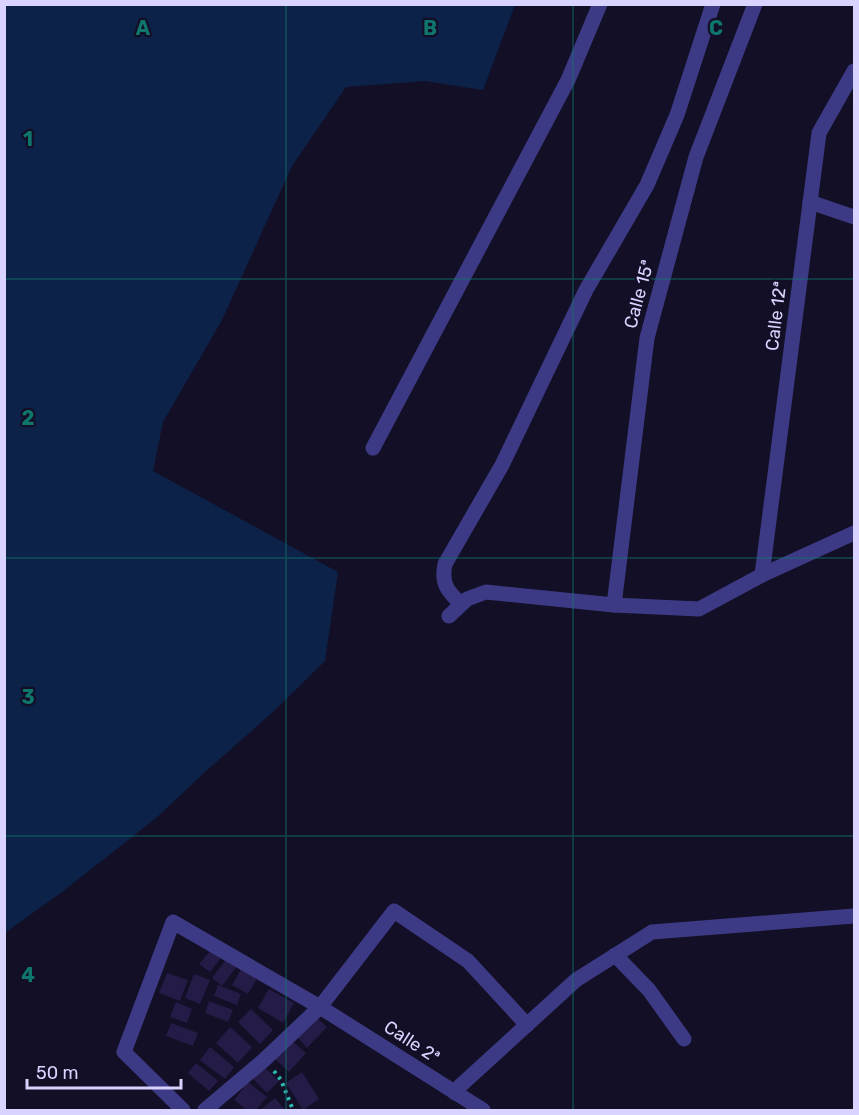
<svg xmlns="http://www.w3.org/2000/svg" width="859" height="1115" viewBox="0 0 859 1115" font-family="Rubik,sans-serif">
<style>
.water{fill:#0c2248}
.building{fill:#241b47}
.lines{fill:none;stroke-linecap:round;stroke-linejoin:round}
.path{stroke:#2fb8b0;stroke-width:4;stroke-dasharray:3 4.5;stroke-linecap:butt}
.minor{stroke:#3d3a85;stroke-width:15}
.grid{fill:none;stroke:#0f766e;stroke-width:1.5;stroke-opacity:0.55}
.labels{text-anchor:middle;stroke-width:4.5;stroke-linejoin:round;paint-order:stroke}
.street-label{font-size:18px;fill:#d9d4ff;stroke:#130f26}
.grid-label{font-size:20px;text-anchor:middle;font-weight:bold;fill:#0f766e;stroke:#130f26;stroke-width:4.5;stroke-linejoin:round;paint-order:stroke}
</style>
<rect width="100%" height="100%" fill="#130f26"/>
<path class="water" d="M5 4 515 5 483 90 425 81 346 87 292 166 222 320 163 422 153 471 338 572 325 661 273 712 204 773 155 819 62 892 5 933Z"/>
<g class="building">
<path d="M211 950 221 958 210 972 199 964Z"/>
<path d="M228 957 238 965 222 986 212 978Z"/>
<path d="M241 969 257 979 248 994 232 985Z"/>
<path d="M167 973 188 980 180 1001 159 993Z"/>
<path d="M194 974 210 980 200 1004 185 998Z"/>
<path d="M218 985 241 994 237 1005 214 996Z"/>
<path d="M269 989 294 1003 283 1023 258 1008Z"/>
<path d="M209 1001 233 1010 228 1022 205 1013Z"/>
<path d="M176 1002 192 1009 187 1023 170 1017Z"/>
<path d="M251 1009 273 1030 260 1044 238 1022Z"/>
<path d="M316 1017 327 1027 307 1048 297 1037Z"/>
<path d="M171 1023 198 1033 193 1046 166 1036Z"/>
<path d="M230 1027 252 1047 238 1063 216 1043Z"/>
<path d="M292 1041 306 1053 289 1072 275 1059Z"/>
<path d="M210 1047 234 1067 225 1079 200 1060Z"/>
<path d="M196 1063 218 1081 209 1091 188 1073Z"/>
<path d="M264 1067 279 1081 267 1093 253 1079Z"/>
<path d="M302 1072 319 1099 303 1110 286 1083Z"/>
<path d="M248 1082 267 1097 256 1110H247L234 1100Z"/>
<path d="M275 1098 285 1110H260Z"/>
</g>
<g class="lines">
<path class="path" d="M274 1071 281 1080 293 1110"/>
<g class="minor">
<path d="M810 202 854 217"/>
<path d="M373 448 568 80 600 4"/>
<path d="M762 575 819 133 854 71"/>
<path d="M461 604C447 591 441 583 445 564L502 465 586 290 647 185 677 115 713 4"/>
<path d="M614 605 647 338 696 157 755 4"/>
<path d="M449 616 467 599 486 592 614 605 699 609 762 575 854 533"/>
<path d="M615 955 649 990 684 1039"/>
<path d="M455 1093 460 1086 576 980 652 932 854 916"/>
<path d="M183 1110 124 1052 173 922 320 1007 483 1110"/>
<path d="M205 1110 264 1060 320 1007 394 911 468 961 527 1025"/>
</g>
</g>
<path class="grid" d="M286 4V1110M573 4V1110M4 279H854M4 558H854M4 836H854"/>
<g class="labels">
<g class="street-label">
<text transform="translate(639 294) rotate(-75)" y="6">Calle 15ª</text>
<text transform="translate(776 316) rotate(-83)" y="6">Calle 12ª</text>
<text transform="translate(412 1042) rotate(33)" y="6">Calle 2ª</text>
</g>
</g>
<g class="grid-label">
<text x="143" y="35">A</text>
<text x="430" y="35">B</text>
<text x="716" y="35">C</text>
<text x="28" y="146">1</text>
<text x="28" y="425">2</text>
<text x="28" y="704">3</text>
<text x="28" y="982">4</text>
</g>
<rect width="859" height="1115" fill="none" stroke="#d9d4ff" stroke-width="12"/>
<path d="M27 1079v9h154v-9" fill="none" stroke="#d9d4ff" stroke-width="3"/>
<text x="36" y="1079" font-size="18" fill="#d9d4ff" stroke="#130f26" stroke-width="4.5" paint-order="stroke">50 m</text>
</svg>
